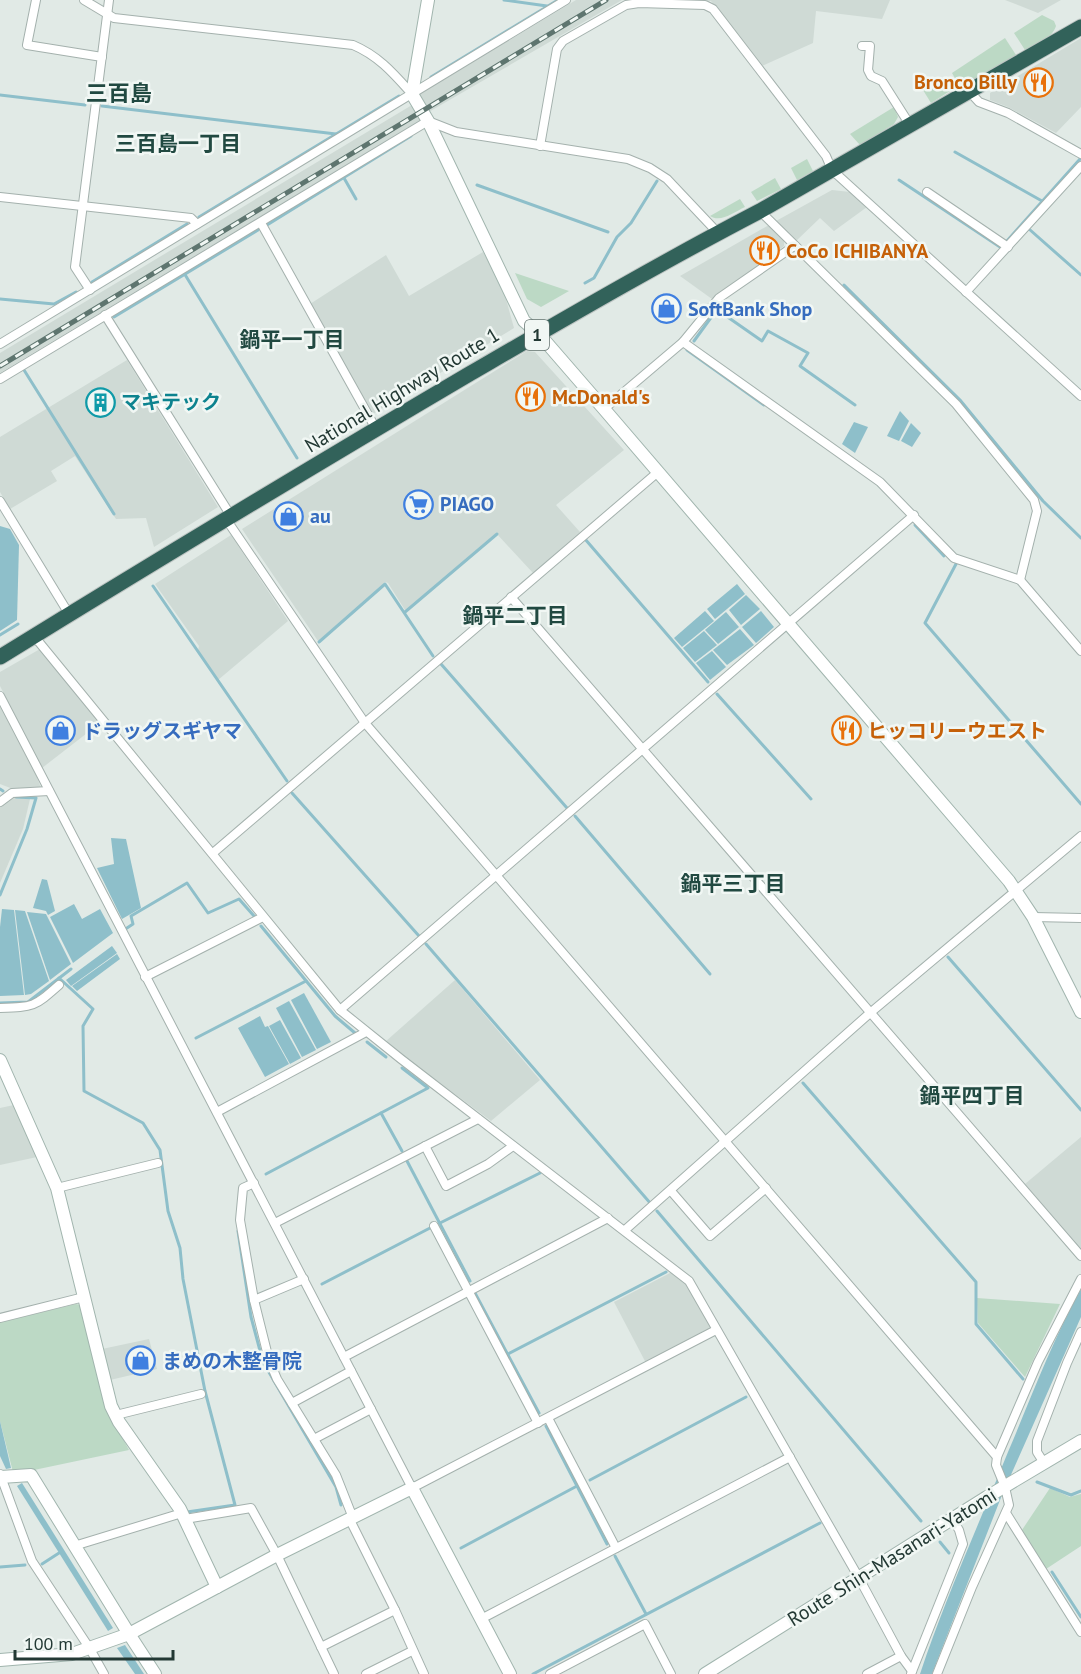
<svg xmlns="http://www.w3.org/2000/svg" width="1081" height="1674" viewBox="0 0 1081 1674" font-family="'PT Sans','Noto Sans JP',sans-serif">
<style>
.built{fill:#cfdad5}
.green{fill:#bcd9c5}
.water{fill:#8ebfca}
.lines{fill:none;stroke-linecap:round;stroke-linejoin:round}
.stream{stroke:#8ebfca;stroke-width:3}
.street-casing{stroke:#a4b1ad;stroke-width:10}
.secondary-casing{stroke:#a1b5ae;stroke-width:14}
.highway-casing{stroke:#bdc4c2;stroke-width:17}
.street{stroke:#fff;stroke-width:8}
.secondary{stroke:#fff;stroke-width:12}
.highway{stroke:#32625a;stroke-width:15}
.rail-casing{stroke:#5e756f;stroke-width:5}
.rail{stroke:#f1f7f4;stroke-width:3;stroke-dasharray:9;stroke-linecap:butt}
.labels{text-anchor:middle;stroke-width:5;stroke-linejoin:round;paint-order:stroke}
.shield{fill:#f1f7f4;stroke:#61726e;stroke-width:1.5}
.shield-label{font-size:18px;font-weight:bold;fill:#233934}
.food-label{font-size:20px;font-weight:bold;fill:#c56008;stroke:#f1f7f4;text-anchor:start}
.shop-label{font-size:20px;font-weight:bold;fill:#366cbe;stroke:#f1f7f4;text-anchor:start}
.street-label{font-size:20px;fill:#233934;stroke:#f1f7f4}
.culture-label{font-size:20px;font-weight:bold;fill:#0d838f;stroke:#f1f7f4;text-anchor:start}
.neighbourhood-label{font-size:21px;font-weight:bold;fill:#214941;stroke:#f1f7f4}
.quarter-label{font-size:22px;font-weight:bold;fill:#214941;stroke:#f1f7f4}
</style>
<rect width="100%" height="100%" fill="#e1eae6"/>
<g class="built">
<path d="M576 0H622L427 113 421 120 0 373V353L412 105 420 94Z"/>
<path d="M694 0H890L882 19 816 11 813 43 762 66 711 1Z"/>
<path d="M1005 0H1061L1038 13Z"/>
<path d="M1081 38V107L1056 133 1008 107 990 100V93Z"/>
<path d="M832 190 850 192 867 207 834 231 820 218 796 241 776 221Z"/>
<path d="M769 225 784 240V246L712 299 680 276Z"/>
<path d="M483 252 504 292 514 328 373 414 310 304 386 255 409 296Z"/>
<path d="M527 351 535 352 624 450 556 505 580 532 533 573 496 533 405 610 388 583 385 582 318 641 242 529Z"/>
<path d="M127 360 218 507 154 547 146 518 116 519 75 456 51 471 57 481 10 509 0 492V437Z"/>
<path d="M231 535 288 621 218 680 198 650 199 646 155 584Z"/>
<path d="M40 649 100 723 42 768 0 686V672Z"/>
<path d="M0 703 35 772 41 788 13 789 0 784Z"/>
<path d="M12 797 30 799 23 829 0 883V806Z"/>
<path d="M455 980 540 1080 491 1121 385 1042Z"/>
<path d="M14 1105 37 1157 0 1165V1108Z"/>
<path d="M1081 1137V1248L1025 1184Z"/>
<path d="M672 1272 685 1283 712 1327 710 1331 646 1363 614 1302Z"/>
<path d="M149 1339 157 1369 110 1380 102 1349Z"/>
</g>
<g class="green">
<path d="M1042 15 1054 21 1056 26C1052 39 1036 44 1025 50L1014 33Z"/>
<path d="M1005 38 1016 55 960 87 952 73Z"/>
<path d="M943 78 950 91 931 103 923 90Z"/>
<path d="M894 107 898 117 894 124 860 145 850 134Z"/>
<path d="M807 159 813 171 797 180 791 168Z"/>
<path d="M775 178 781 189 757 201 751 192Z"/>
<path d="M740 199 745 207C734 212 721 223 710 216Z"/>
<path d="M515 273 569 291 541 307 527 299Z"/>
<path d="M977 1298 1060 1304 1025 1377 978 1323Z"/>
<path d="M76 1304 80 1305 105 1406 129 1450 34 1470 13 1472 0 1421V1322Z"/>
<path d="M1050 1488 1070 1497 1081 1494V1546L1046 1569 1022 1530Z"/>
</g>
<g class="water">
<path d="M900 411 909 421 899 441 887 436Z"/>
<path d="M854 422 868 427 855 453 842 444Z"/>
<path d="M911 423 921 433 912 447 901 441Z"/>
<path d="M0 526 10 529 19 545 17 620 0 631Z"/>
<path d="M737 584 745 594 715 619 707 609Z"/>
<path d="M746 595 760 609 741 625 729 610Z"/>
<path d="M705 611 714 621 682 647 674 638Z"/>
<path d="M761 611 774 627 756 643 742 627Z"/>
<path d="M726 612 739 627 718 644 705 630Z"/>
<path d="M740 629 754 645 727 665 713 650Z"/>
<path d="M704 631 717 645 695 662 683 648Z"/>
<path d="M712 651 726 667 710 680 696 663Z"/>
<path d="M111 838 126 839 141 908 122 919 97 868 114 864Z"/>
<path d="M42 879 47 880 55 911 48 915 46 911 33 908Z"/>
<path d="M74 904 82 919 100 909 113 933 73 963 50 917Z"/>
<path d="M2 909 14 910 24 995 0 996V927Z"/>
<path d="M15 910 25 911 49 981 31 994 25 995Z"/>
<path d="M27 912 46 914 71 964 50 980Z"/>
<path d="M112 946 117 953 71 986 66 980Z"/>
<path d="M117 954 120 959 77 991 72 986Z"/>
<path d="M304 993 331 1042 317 1049 291 1000Z"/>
<path d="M289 1001 316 1050 302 1057 276 1008Z"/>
<path d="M260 1016 265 1027 268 1026 289 1064 265 1077 238 1028Z"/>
<path d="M280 1020 301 1058 290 1064 269 1026Z"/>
<path d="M1081 1289V1317L1002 1495 932 1674H920C945 1599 978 1526 1008 1452 1031 1398 1052 1341 1081 1289Z"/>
<path d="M0 1421 11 1468 6 1469 0 1456Z"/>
<path d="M22 1483 113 1628 108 1631 17 1486Z"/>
<path d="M125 1645 144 1674H135L117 1648Z"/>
</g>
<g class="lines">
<g class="stream">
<path d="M504 0 547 6"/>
<path d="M431 77 558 0"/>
<path d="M0 95 85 105"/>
<path d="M102 106 336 134"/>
<path d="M955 152 1042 201"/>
<path d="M344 178 356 199"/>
<path d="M899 180 1000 247"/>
<path d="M477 185 608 232"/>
<path d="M199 217 399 96"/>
<path d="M267 225 411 136"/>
<path d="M1029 229 1081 275"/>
<path d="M1006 242 1080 159"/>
<path d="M184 273 297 458"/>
<path d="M92 282 187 224"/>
<path d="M585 283 594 278 617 237 631 223 657 181"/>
<path d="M844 285 960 400 1043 501 1081 538"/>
<path d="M0 299 54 304 76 292"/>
<path d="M114 317 258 230"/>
<path d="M694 341 715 312 719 311 762 341 768 331 808 353 800 366 855 405"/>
<path d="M687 350 764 405"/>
<path d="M24 370 114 514"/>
<path d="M915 525 944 556"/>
<path d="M585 539 708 682"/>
<path d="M956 564 925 623 1081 804"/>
<path d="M153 586 287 781"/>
<path d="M405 612 497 534"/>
<path d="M0 635 18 624"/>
<path d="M319 642 385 584 433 656"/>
<path d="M441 664 567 808"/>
<path d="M717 694 811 799"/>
<path d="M0 789 3 791"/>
<path d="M292 793 419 936"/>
<path d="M575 816 710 974"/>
<path d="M0 895 27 829 36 798 16 797"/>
<path d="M261 926 335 1016 355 1033"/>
<path d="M127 928 133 924 131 916 187 883 208 913 239 899 254 916"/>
<path d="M426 944 651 1204"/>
<path d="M948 957 1081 1110"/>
<path d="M59 978 93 1009 83 1026 84 1091 143 1123 160 1150 168 1211 180 1248 183 1279 205 1391 235 1505 187 1512"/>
<path d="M0 1003 28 1002 71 969"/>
<path d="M196 1038 306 981"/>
<path d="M367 1042 386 1057"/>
<path d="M803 1083 976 1282V1324L1023 1379"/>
<path d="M381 1113 402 1151"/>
<path d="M407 1161 470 1281"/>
<path d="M266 1174 428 1088 402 1068"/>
<path d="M657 1211 921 1521"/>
<path d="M440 1223 540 1173"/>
<path d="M238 1231 251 1317 263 1362 336 1487 341 1505"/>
<path d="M322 1284 430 1228"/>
<path d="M475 1293 539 1413"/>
<path d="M508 1354 666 1272"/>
<path d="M546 1426 607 1544"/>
<path d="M590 1480 746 1397"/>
<path d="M1037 1482 1071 1495 1081 1491"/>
<path d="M940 1542 949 1553"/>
<path d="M461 1548 577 1486"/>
<path d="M615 1556 646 1614"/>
<path d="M42 1564 59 1553"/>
<path d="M0 1567 25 1565"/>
<path d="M1052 1572 1081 1617"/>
<path d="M533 1674 820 1523"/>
</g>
<defs>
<g id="street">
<path d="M36 0 27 45 102 57"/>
<path d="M84 0 114 18 353 45C379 56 394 74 412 94"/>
<path d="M862 46H870L868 70 871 76 882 81 910 125"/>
<path d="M968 90 979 102 1008 113 1081 154"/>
<path d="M540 146 557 49 563 41 626 5 639 3 705 5 713 9 826 156 832 170 1081 396"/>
<path d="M927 192 1008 247"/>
<path d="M0 197 191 218 197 224"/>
<path d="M760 211 956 404 1034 500 1037 511 1020 580"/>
<path d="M261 223 376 429"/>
<path d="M90 290 75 267 109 0"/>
<path d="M966 292 1081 166"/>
<path d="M105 315 231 516"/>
<path d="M683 342 880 482 954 558 1020 580 1081 651"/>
<path d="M0 344 566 0"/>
<path d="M0 379 428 121 456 132 628 159 650 168 667 179 718 233"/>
<path d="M604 409 683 342 719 298 794 246"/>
<path d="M0 501 69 614"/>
<path d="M226 519 365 723 997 1457"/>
<path d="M511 597 1081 1256"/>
<path d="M34 636 340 1010 401 1059 689 1281 859 1578 901 1656 912 1671"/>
<path d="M0 696 412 1488 716 1330"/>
<path d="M0 802 12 793 49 791"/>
<path d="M213 853 658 472"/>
<path d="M1033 917 1081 918"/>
<path d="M145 977 263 917"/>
<path d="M0 1008C34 1007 34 1007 59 985"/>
<path d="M340 1010 914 515"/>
<path d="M217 1112 366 1032"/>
<path d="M425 1146 446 1186 488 1164 513 1146"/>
<path d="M254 1183 243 1188 240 1220 254 1300 269 1360 277 1379 336 1475 353 1518"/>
<path d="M57 1188 158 1163"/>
<path d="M671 1191 710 1236 766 1188"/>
<path d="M275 1223 478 1119"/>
<path d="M434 1226 538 1423"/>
<path d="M625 1230 870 1013 1081 836"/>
<path d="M254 1300 304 1279"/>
<path d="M0 1318 84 1297"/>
<path d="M344 1357 608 1218"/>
<path d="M292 1403 351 1371"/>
<path d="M116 1415 201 1394"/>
<path d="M548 1418 616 1548"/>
<path d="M314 1439 371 1409"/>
<path d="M1044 1463 1037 1452V1441L1067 1363 1081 1332"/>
<path d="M0 1474 32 1561 90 1649 104 1674"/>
<path d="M1006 1513 1081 1632"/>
<path d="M185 1519 251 1508 277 1555 334 1674"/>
<path d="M350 1520 395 1610 424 1674"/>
<path d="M74 1546 182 1513"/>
<path d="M481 1619 790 1457"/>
<path d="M321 1647 395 1610"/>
<path d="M366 1674 412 1651"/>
<path d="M550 1674 645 1624 671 1674"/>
<path d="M867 1674 901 1656"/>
<path d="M911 1674 963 1544 959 1530 953 1520"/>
<path d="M937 1674 972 1587 1009 1505 1005 1487 996 1465 997 1457 1038 1362 1081 1279"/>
</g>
<g id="secondary">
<path d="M428 0 412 94 428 121 524 321 539 334 604 409 1009 881 1033 917 1081 1012"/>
<path d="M0 1060 57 1188 111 1406 119 1422 180 1509 217 1587"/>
<path d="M1 1477 31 1475 129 1634 155 1674"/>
<path d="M0 1660 72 1654 129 1634 277 1555 412 1488 510 1674"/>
<path d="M705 1674 987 1497 1081 1441"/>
</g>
<path id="highway" d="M0 657C156 561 313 466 471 373 566 318 662 262 760 211L1081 27"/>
</defs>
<use href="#street" class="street-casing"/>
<use href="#secondary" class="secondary-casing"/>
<use href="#highway" class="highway-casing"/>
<use href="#street" class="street"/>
<use href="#secondary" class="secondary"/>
<use href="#highway" class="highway"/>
<defs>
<path id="rail" d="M0 366 606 0"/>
</defs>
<use href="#rail" class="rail-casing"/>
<use href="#rail" class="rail"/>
</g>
<defs>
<symbol id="restaurant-ring" viewBox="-11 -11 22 22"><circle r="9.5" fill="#f1f7f4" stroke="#e8710a" stroke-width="1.5"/><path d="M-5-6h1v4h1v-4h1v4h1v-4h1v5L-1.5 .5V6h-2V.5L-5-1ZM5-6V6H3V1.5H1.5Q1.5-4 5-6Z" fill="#e8710a"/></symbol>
<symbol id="shop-ring" viewBox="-11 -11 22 22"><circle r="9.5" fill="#f1f7f4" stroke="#3f7fe0" stroke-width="1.5"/><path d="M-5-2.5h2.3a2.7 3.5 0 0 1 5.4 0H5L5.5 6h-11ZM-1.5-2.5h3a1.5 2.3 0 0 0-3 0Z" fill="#3f7fe0"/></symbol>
<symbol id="building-ring" viewBox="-11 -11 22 22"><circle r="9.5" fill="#f1f7f4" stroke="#0f9aa8" stroke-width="1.5"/><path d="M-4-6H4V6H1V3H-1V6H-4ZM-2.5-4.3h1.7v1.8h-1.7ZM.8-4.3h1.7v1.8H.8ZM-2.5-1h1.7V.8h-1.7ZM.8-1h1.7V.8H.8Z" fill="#0f9aa8"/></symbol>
<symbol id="supermarket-ring" viewBox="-11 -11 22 22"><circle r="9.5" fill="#f1f7f4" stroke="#3f7fe0" stroke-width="1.5"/><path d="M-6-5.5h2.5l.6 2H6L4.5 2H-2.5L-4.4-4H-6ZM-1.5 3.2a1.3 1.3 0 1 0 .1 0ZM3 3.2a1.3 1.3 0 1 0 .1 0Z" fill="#3f7fe0"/></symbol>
</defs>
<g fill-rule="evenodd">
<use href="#restaurant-ring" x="1022" y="66" width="33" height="33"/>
<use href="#restaurant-ring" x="748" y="234" width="33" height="33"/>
<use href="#shop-ring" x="650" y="292" width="33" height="33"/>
<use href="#restaurant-ring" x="514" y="380" width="33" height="33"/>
<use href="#building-ring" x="84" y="386" width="33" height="33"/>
<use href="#supermarket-ring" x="402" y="488" width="33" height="33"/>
<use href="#shop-ring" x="272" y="500" width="33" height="33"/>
<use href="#shop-ring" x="44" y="714" width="33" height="33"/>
<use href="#restaurant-ring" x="830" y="714" width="33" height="33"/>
<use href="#shop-ring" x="124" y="1344" width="33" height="33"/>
</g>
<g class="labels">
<rect class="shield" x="525" y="320" width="24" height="30" rx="4.5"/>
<g class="shield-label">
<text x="537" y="341">1</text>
</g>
<g class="food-label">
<text x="1017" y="89" text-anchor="end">Bronco Billy</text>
<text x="786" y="258">CoCo ICHIBANYA</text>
<text x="552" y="404">McDonald's</text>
<text x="867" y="738">ヒッコリーウエスト</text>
</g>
<g class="shop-label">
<text x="688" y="316">SoftBank Shop</text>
<text x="440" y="511">PIAGO</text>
<text x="310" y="523">au</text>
<text x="82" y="738">ドラッグスギヤマ</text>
<text x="162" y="1368">まめの木整骨院</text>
</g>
<g class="street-label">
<text transform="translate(402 390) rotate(-31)" y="7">National Highway Route 1</text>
<text transform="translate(892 1557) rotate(-32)" y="7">Route Shin-Masanari-Yatomi</text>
</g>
<g class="culture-label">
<text x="121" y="409">マキテック</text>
</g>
<g class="neighbourhood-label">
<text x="178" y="151">三百島一丁目</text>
<text x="292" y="347">鍋平一丁目</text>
<text x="515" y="623">鍋平二丁目</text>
<text x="733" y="891">鍋平三丁目</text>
<text x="972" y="1103">鍋平四丁目</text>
</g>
<g class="quarter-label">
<text x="119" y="101">三百島</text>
</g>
</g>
<path d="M15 1650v9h158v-9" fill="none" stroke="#233934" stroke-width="3"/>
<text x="24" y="1650" font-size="18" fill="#233934" stroke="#f1f7f4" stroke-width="4.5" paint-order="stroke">100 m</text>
</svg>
